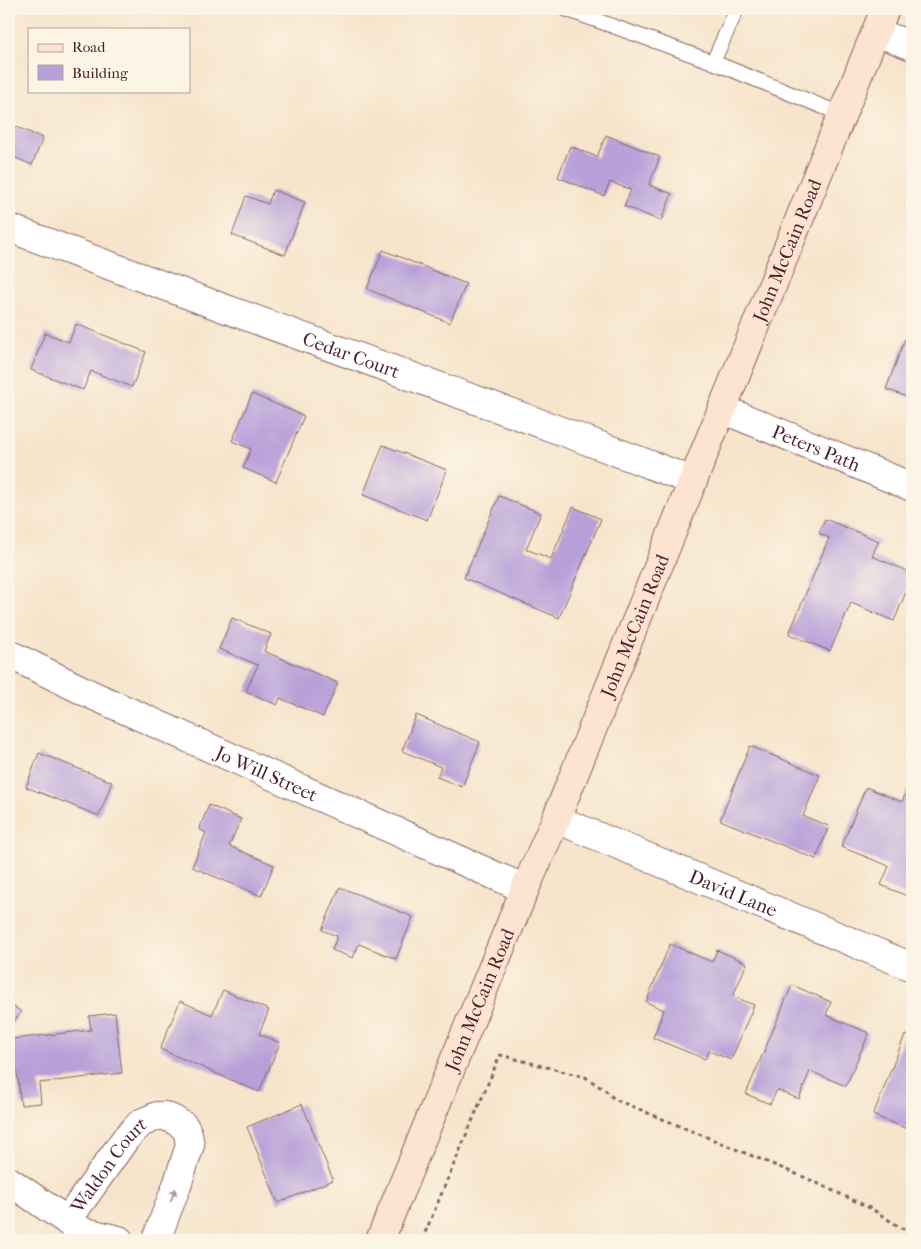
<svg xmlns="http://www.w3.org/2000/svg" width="921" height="1249" viewBox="0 0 921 1249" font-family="'IM FELL French Canon',serif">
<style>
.building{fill:#b8a1d9}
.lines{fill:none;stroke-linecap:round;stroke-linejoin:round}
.service-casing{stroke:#866463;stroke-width:16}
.minor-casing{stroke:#866463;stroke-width:30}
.secondary-casing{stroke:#866463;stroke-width:30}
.path{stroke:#866463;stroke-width:3;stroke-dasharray:4 4;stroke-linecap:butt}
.service{stroke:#fff;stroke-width:14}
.minor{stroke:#fff;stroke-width:28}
.secondary{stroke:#fde4d1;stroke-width:28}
.oneway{fill:#ae9aa0}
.labels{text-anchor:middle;stroke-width:4;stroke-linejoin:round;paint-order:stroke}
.street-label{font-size:19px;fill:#4a1f2b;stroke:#fcf5e5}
</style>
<rect width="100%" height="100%" fill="#fcf5e5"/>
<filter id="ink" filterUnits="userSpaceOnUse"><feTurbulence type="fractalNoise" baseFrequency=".02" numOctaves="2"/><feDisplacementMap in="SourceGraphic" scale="10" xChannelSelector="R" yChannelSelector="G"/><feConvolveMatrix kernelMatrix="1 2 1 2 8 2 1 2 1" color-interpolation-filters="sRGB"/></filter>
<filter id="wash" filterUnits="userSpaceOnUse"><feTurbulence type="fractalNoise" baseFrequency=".0096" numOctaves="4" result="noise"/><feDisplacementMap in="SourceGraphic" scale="20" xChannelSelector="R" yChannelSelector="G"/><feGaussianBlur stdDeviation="1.12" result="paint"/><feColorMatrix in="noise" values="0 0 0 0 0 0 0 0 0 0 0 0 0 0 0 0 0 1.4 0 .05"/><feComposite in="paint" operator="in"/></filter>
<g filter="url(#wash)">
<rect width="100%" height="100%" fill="#f6e4cb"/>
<g id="blocks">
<g class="building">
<path d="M9 124 43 138 32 165 9 155Z"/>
<path d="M606 135 660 157 649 185 672 194 661 221 624 206 631 190 610 182 604 196 558 177 570 146 597 157Z"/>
<path d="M273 190 305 202 285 255 232 235 246 196 268 204Z"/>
<path d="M383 250 466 284 450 323 367 289Z"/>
<path d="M76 324 146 352 132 387 91 371 83 390 31 370 45 333 69 342Z"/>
<path d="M905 339 912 342V399L886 389Z"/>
<path d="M252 394 304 416 276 482 243 468 251 449 232 441Z"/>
<path d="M383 445 447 470 427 520 363 495Z"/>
<path d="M499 496 541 513 526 549 551 559 573 507 601 519 559 618 464 578Z"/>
<path d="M825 519 879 541 872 556 912 573V577L894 621 851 603 830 651 789 634 829 538 819 533Z"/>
<path d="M232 618 271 634 264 651 338 683 323 717 280 698 277 705 246 691 258 665 219 649Z"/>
<path d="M416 715 480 742 462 787 437 777 441 767 402 751Z"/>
<path d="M750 746 820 775 803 816 829 826 816 859 720 820Z"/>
<path d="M39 753 112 782 99 816 26 787Z"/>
<path d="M912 778V898L881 885 889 866 841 847 866 787 902 802Z"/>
<path d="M209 805 241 819 229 846 274 865 261 896 192 867 206 833 199 829Z"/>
<path d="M340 887 413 917 396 959 359 944 353 958 332 950 337 936 322 930Z"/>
<path d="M670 944 712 962 717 950 747 963 733 996 754 1005 731 1060 709 1051 705 1059 653 1038 664 1010 646 1002Z"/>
<path d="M792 985 831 1002 826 1015 869 1033 846 1086 810 1071 799 1099 777 1090 770 1104 746 1094Z"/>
<path d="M223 990 269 1010 259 1034 280 1043 259 1092 160 1049 180 1001 212 1015Z"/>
<path d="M9 1003 21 1012 9 1028Z"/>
<path d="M115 1013 122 1073 39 1083 41 1103 21 1105 13 1039 91 1030 89 1016Z"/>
<path d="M905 1035 912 1038V1131L873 1115Z"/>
<path d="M302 1104 333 1180 278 1203 247 1127Z"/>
</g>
</g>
</g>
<g filter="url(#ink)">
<use href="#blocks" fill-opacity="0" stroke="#866463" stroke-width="1"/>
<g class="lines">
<defs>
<g id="service">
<path d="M565 9 713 62 843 115"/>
<path d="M713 62 737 9"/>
</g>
<g id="minor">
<path d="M876 32 912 46"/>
<path id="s1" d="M9 228 218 306 564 432 693 481"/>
<path id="s2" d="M722 409 912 487"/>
<path id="s3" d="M9 654 92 695 525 889"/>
<path id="s4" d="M556 819 912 967"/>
<path d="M9 1181 82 1231 119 1240"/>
<path id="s5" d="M67 1221 126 1138 141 1123 157 1116H165L174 1120 184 1126 188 1134 190 1145 177 1185 156 1240"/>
</g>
<g id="secondary">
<path id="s6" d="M380 1240 525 889 556 819 722 409 885 9"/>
</g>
</defs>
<use href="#service" class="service-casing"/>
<use href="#minor" class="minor-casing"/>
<use href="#secondary" class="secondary-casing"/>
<path class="path" d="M422 1240 500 1055 585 1077 605 1090 614 1099 806 1178 872 1209 901 1228 912 1231"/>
<use href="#service" class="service"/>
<use href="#minor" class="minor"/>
<use href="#secondary" class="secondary"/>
</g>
<defs><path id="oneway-solid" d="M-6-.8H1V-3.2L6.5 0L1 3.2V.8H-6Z" transform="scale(1.25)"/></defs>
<use class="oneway" href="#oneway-solid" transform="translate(173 1195) rotate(-69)"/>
</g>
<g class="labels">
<g class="street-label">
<text dy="7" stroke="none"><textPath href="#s6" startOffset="1070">John McCain Road</textPath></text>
<text dy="7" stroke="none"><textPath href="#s1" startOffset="365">Cedar Court</textPath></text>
<text dy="7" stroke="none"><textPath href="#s2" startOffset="102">Peters Path</textPath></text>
<text dy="7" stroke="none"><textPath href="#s6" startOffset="665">John McCain Road</textPath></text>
<text dy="7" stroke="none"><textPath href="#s3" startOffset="284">Jo Will Street</textPath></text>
<text dy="7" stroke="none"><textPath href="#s4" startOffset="192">David Lane</textPath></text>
<text dy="7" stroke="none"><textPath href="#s6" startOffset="260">John McCain Road</textPath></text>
<text dy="7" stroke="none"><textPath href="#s5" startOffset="70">Waldon Court</textPath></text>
</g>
</g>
<rect width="921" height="1249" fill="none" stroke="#fcf5e5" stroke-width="30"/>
<rect x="28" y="28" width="162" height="65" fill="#fcf5e5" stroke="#b59f9b"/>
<rect x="38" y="44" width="25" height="8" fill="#fde4d1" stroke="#b59f9b"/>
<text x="72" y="52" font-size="15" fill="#4a1f2b">Road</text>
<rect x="38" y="65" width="25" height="15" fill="#b8a1d9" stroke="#b59f9b"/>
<text x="72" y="78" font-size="15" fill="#4a1f2b">Building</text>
</svg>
